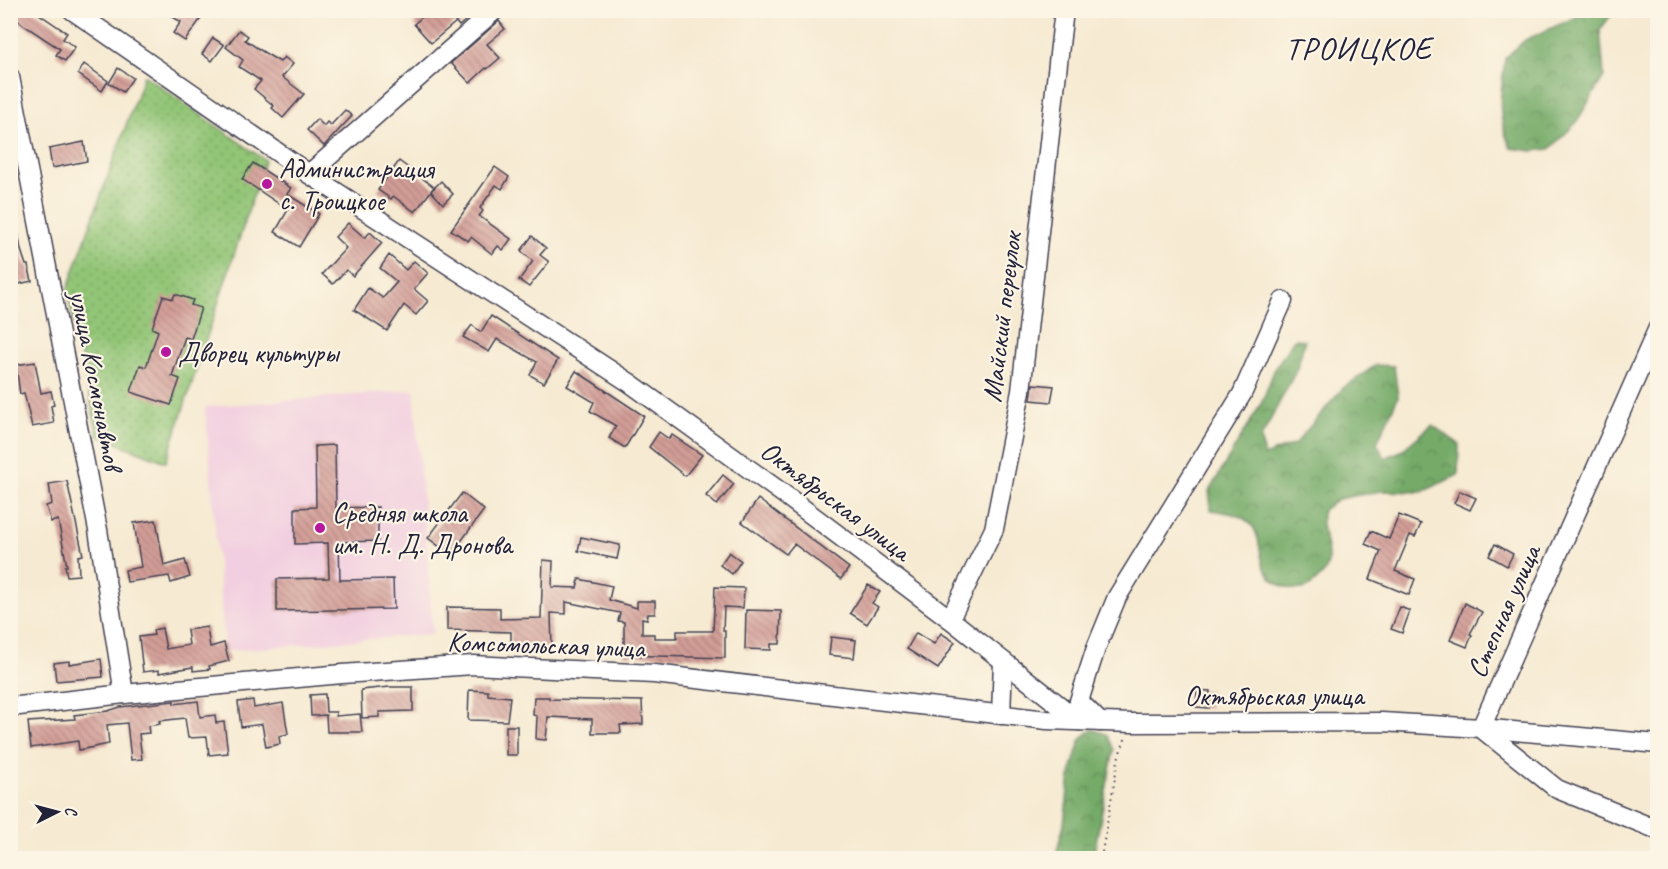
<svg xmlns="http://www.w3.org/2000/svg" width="1668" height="869" viewBox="0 0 1668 869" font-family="Caveat,sans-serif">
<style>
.built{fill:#f2cfe0}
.forest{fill:url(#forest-crowns);stroke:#4c6651;stroke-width:1.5}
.park{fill:url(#park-dots);stroke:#5a7458;stroke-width:1.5}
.building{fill:url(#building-back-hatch)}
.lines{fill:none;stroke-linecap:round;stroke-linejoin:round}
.minor-casing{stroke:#424052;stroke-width:21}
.path{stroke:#424052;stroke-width:2;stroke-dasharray:1.5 4.5;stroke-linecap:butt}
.minor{stroke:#fff;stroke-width:18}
.poi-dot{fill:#b5179e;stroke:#fcf5e5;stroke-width:2}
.labels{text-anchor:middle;stroke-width:4.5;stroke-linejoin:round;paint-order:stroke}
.poi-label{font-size:28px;fill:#22223b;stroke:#fcf5e5;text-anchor:start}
.street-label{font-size:28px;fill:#22223b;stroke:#fcf5e5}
.quarter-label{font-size:32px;letter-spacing:1.5px;fill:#22223b;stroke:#fcf5e5}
</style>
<defs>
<pattern id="forest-crowns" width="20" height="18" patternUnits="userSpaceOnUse" patternTransform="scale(1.5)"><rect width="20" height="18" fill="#75aa67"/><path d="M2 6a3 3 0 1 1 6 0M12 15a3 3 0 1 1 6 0" fill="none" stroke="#608a56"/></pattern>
<pattern id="park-dots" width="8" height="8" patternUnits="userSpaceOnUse" patternTransform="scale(1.5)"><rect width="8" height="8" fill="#92c576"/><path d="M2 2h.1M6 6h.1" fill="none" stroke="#77a062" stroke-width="1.8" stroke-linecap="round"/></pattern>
<pattern id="building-back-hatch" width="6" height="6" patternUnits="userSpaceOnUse" patternTransform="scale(1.5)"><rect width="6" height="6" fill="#d39e97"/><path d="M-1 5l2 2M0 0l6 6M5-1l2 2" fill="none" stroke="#ab807c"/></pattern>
</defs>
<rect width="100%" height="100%" fill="#fcf5e5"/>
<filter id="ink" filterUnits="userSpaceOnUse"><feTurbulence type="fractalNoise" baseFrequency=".0167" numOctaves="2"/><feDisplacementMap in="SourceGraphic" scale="12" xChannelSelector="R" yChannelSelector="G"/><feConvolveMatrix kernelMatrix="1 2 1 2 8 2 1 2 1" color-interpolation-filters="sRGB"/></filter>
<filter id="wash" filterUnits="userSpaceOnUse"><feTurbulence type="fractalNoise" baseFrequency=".008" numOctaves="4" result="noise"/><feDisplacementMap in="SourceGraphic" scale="24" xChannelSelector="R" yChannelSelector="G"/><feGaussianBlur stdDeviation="1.35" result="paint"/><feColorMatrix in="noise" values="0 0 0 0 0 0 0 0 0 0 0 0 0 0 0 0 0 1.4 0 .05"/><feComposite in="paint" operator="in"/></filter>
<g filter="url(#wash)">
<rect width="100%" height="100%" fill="#f6ead2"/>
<path class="built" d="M414 390 433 634 225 651 205 407Z"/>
<g class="forest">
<path d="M1578 11H1614L1600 30 1604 76 1576 123 1550 149 1532 151 1511 148C1495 116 1501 92 1505 58L1525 40 1576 17Z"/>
<path d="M1294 339 1305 340 1297 369 1261 438 1264 456 1295 444 1343 388 1376 365 1394 366 1398 397 1377 443 1385 458 1401 451 1432 425 1459 444 1458 475 1422 492 1381 491 1338 499 1323 510C1317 529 1334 550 1326 570 1325 573 1320 577 1317 580 1302 597 1278 589 1267 572 1258 560 1262 539 1253 527 1242 513 1228 513 1211 510L1209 491 1262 402 1275 368Z"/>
<path d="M1091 729 1107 734 1114 749 1093 858H1055L1064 824 1070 775 1080 741Z"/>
</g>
<path class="park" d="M144 75 265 160 166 462 98 436 67 290Z"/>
<g id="blocks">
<g class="building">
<path d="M10 10H33L67 33 63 39 75 47 65 61 56 55 60 49 25 26 10 14Z"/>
<path d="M162 10H207L185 41 173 33 181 22Z"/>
<path d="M430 10H470L473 14 459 26 456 22 431 43 414 24Z"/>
<path d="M499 21 505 29 487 44 500 58 487 69 486 68 470 83 451 63Z"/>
<path d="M239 30 248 36 245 40 265 53 280 62 284 57 293 64 282 77 304 94 283 118 272 108 274 106 254 89 261 81 239 67 243 60 226 47Z"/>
<path d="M213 38 224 45 212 61 202 54Z"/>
<path d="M84 64 108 81 102 91 78 74Z"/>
<path d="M118 68 133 78 123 92 109 83Z"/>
<path d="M345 110 352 116 324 146 307 130 317 119 324 126 327 122 331 125Z"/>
<path d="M84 142 87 161 52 168 49 149Z"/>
<path d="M399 161 434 187 431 191 441 181 453 194 443 204 431 191 415 212 393 196 391 199 378 190Z"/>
<path d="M253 163 291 188 287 194 319 214 299 247 275 232 288 210 242 179Z"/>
<path d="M495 167 509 177 502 189 496 185 480 208 483 211 479 216 511 239 503 250 498 246 492 254 471 237 468 241 451 230Z"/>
<path d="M10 220H16L21 250 26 265H28L32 281 10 286Z"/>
<path d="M348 223 365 238 370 232 382 243 353 276 346 270 333 284 322 274 346 248 335 237Z"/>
<path d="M532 236 546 248 540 255 549 262 529 287 519 280 533 261 521 251Z"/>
<path d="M389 255 406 270 414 261 428 273 414 289 428 301 416 315 404 305 387 331 354 310 368 288 383 298 397 282 380 268Z"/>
<path d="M175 294 193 300 191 305 201 308 191 339 185 337 172 376 180 379 171 405 131 392 140 365 146 367 158 331 152 328 163 296 173 299Z"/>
<path d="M491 316 558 360 544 383 530 375 537 362 497 339 489 352 463 337 472 325 481 332Z"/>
<path d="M35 362 41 393 51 391 54 405 51 406 54 423 32 427 24 393 20 394 16 365Z"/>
<path d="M576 371 644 416 625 448 609 438 616 426 590 411 594 402 567 386Z"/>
<path d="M1033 384 1054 386 1051 402 1031 400Z"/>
<path d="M659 432 669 439 672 435 702 455 685 476 649 447Z"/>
<path d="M335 445 336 508 378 507V541L339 542 340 580 393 579 394 609 277 611V579L329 578 328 543 295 544V508L316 507 315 446Z"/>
<path d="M723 475 734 484 717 505 706 496Z"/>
<path d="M67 481 83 555 78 556 79 575 67 576 65 566H67L58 520 51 522 46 506 52 504 49 484Z"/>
<path d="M1460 491 1476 498 1470 510 1454 503Z"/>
<path d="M462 493 484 510 451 555 428 538Z"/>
<path d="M758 499 849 568 841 579 794 544 786 554 742 522Z"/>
<path d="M1399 515 1421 524 1415 537 1410 535 1395 571 1415 579 1409 595 1370 579 1381 551 1365 544 1371 531 1389 539Z"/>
<path d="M156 520 164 566 185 560 190 577 171 583 169 576 127 582 125 570 141 567 134 523Z"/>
<path d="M581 537 620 545 617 559 578 551Z"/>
<path d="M1495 544 1513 554 1507 566 1489 556Z"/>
<path d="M729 552 741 561 732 574 720 565Z"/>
<path d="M543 560 553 561 552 587 577 588 579 579 612 586 609 600 637 608V601H655V614H648L647 619 642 618V634H654V638H677V631H713L715 587 744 588 743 608 724 607 723 631H725V658L624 655V622L618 621 620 613 566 602V614L551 613 552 649 511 650V632L447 630V607L500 608V619L541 618Z"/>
<path d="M868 585 880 592 872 603 878 607 867 624 850 613Z"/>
<path d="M1465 603 1482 612 1470 634 1472 635 1467 647 1450 640Z"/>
<path d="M1400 607 1410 611 1402 633 1391 629Z"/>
<path d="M746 610 781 611 780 644H771V650L745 649Z"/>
<path d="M207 627 210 647 224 643 229 661 209 666 210 669 193 671V667L159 673V670L143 672 139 637 154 635 153 630 162 628 166 649 189 645 187 630Z"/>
<path d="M916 633 934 644 941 633 955 642 938 669 907 649Z"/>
<path d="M831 637 856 640 854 658 829 655Z"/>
<path d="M101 659 103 677 56 681 54 663 69 661V664Z"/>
<path d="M390 687H413V711L379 712V717L362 718 361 690Z"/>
<path d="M469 690 488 691V695L510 697 507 721 468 720Z"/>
<path d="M1197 690 1210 691 1209 708 1196 707Z"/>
<path d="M325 694 326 712H336V716L360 714 362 732H327L326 715 311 716 310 695Z"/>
<path d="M534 697H549V699L642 701 643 724 620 725 621 733H592V719L548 717 546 740 536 739 537 716 533 715Z"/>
<path d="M253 700 254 708 283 703 288 734 279 736 280 744 266 747 262 724 241 727 238 702Z"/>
<path d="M174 701V704L198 701 200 717 215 715 216 723 224 722 228 753 209 755 207 737 188 738 185 718 159 721 160 724 148 726 149 733 139 734 142 759 131 760 127 723 107 725 109 744 79 750 78 741 31 748 28 722 75 719 74 715 108 711 120 707Z"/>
<rect x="506" y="726" width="11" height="29"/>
</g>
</g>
</g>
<g filter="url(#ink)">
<use href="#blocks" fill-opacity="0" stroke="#424052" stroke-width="1.5"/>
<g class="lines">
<defs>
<g id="minor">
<path d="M72 10 309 174 630 383 785 495 950 619 1079 721"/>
<path d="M10 77 98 530 124 694"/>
<path d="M309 174 495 10"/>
<path d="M950 619 994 529 1021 391 1064 10"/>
<path d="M10 707 124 694 342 674 473 665 654 674 1047 720 1132 723 1382 722 1481 728 1658 744"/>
<path d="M1001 715 1003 661"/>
<path d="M1100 722 1079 701 1096 648 1117 597 1242 394 1283 301"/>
<path d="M1481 728 1658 328"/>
<path d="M1482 729 1557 789 1658 830"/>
</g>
</defs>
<use href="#minor" class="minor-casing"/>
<path class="path" d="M1101 858 1119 755 1126 737"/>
<use href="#minor" class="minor"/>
</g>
</g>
<g class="poi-dot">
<circle cx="267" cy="184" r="6"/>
<circle cx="166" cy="352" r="6"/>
<circle cx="320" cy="528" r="6"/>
</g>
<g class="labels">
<g class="poi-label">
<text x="279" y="178">Администрация<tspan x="279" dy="32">с. Троицкое</tspan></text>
<text x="178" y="362">Дворец культуры</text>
<text x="332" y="522">Средняя школа<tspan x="332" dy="32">им. Н. Д. Дронова</tspan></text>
</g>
<g class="street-label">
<text transform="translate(1001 317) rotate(-83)" y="10">Майский переулок</text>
<text transform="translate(97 380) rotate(79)" y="10">улица Космонавтов</text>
<text transform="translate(836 500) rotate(37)" y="10">Октябрьская улица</text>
<text transform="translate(1503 611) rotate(-66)" y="10">Степная улица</text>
<text transform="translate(546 644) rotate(2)" y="10">Комсомольская улица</text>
<text x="1274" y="705">Октябрьская улица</text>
</g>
<g class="quarter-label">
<text x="1359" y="59">ТРОИЦКОЕ</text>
</g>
</g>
<rect width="1668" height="869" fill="none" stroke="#fcf5e5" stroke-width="36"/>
<g transform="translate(57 812) rotate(84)" stroke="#fcf5e5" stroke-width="4.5" paint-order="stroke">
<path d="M0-4.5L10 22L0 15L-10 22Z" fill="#22223b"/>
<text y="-9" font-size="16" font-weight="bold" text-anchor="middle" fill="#22223b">С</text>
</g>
</svg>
